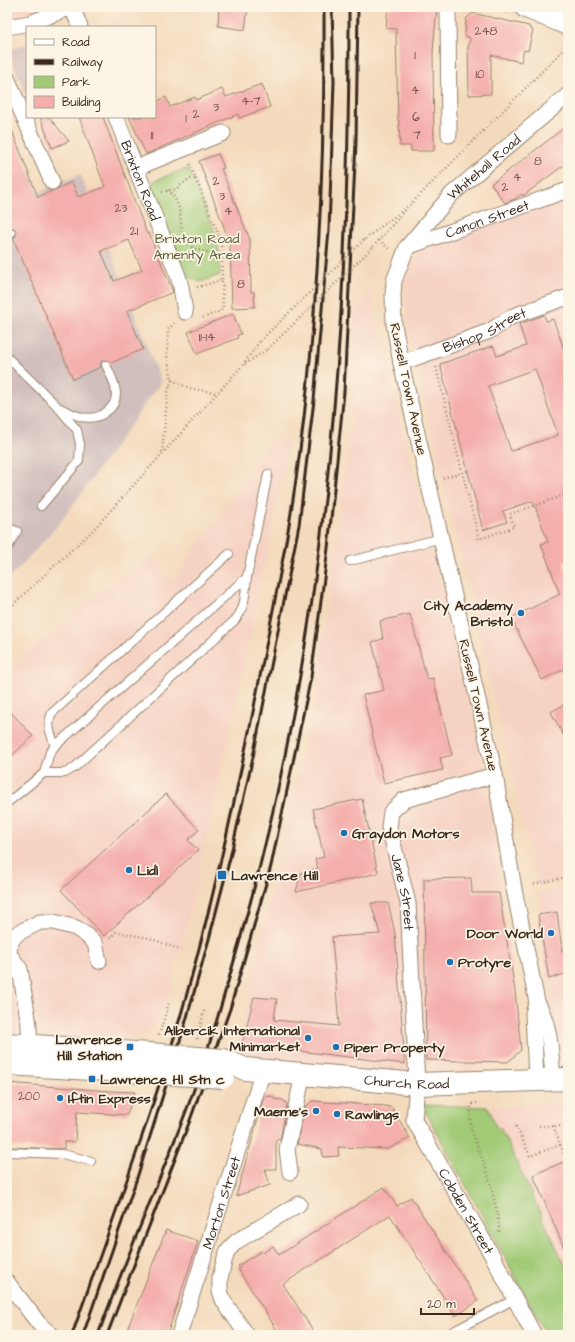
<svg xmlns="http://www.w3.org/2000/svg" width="575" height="1342" viewBox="0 0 575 1342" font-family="'Architects Daughter',sans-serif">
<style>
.built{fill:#f6d2c3}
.industrial{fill:#d1bfbd}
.green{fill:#a1cb77;stroke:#6e7a4a}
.building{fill:#f4aeac;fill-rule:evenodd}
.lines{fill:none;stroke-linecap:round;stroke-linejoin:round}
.lane-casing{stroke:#98826d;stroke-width:10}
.street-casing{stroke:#98826d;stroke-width:17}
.secondary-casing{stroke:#98826d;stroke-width:24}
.primary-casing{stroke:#98826d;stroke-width:24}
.path{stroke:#98826d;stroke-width:2.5;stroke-dasharray:1 3;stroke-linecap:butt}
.lane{stroke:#fff;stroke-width:8}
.street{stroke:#fff;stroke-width:15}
.secondary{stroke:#fff;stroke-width:22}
.primary{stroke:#fff;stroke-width:22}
.rail{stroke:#3b2a1e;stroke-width:3}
.primary-bridge-casing{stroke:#98826d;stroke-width:24;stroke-linecap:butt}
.path-bridge{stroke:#98826d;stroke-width:2.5;stroke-dasharray:1 3;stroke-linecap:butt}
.primary-bridge{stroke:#fff;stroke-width:22}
.poi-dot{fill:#1f6fb2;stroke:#fcf5e5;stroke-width:1.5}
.labels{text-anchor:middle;stroke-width:3.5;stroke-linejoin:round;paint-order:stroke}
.number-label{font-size:12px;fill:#694b42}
.street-label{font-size:14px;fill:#3b2a1e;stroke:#fcf5e5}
.park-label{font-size:14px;fill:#5a5a39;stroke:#fcf5e5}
.poi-label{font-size:14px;font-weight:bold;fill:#3b2a1e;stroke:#fcf5e5;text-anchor:start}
</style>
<rect width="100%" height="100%" fill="#fcf5e5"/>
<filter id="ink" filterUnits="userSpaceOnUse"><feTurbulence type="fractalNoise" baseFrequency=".025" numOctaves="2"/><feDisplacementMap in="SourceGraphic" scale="8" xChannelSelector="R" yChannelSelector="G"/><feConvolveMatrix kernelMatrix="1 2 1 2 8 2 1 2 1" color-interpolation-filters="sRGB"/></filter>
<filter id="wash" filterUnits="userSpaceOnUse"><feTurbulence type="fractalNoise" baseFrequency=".012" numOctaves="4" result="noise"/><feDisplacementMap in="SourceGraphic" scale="16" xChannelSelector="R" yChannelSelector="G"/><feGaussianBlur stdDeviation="0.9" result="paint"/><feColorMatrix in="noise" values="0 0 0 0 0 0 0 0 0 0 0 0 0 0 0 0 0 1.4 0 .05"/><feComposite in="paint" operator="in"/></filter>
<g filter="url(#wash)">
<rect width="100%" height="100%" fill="#f4dabc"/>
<g class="built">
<path d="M7 7H39L37 9 21 16 7 20Z"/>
<path d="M568 197V878L538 886 412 348 404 295 409 266 426 247Z"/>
<path d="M369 290 478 739 525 1050 510 1065 401 1072 236 1052 315 698 351 427 355 312Z"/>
<path d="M273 437 289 442 235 709 207 831 198 880 162 1021 139 1036 7 1035V671L92 597 150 556 174 580Z"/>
<path d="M568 886V1068L557 1069 539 893Z"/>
<path d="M568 1102V1272L500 1128 497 1129 488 1107Z"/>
</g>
<g class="industrial">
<path d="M27 44V96L8 51Z"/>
<path d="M29 170 38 193 80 174 161 382 60 523 7 581V179Z"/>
</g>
<g class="green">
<path d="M184 169 189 170 218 240 220 275 200 282 185 276 151 187 154 181Z"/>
<path d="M422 1105 488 1107 497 1129 500 1127 568 1272V1335H547Z"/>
</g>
<g id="blocks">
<g class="building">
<path d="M219 7H248L245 30 218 26Z"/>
<path d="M388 7H437L433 51 434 151H411V146H400L399 121H398L396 29 386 28Z"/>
<path d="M472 13 529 26 530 29 533 30 528 51 524 50 521 62 491 55V94L469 95 468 47 470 38 465 36 466 19Z"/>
<path d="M262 84 270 107 239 118 238 114 146 154 129 117H155V102L166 97 170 107 195 97 196 100 222 89 226 97Z"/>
<path d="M40 117H49L69 141 52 148Z"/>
<path d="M79 117H103L147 234 149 233 173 292 127 311 143 349 111 363 104 360 101 362V367L73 379 13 238 16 236V231L14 228H9L7 224V118L38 197 72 182 78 197 105 187ZM129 240 142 270 114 281 101 251Z"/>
<path d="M568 125V162L523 196 522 194 515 199 505 203 491 184Z"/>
<path d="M218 154 224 168 221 169 250 240 251 292H254L255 307 232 308 230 243 199 161Z"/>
<path d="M233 314 241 334 237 335 238 338 197 354 188 332Z"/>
<path d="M544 315 546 321 553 319 565 352 568 351V560L563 562 568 575V667L542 680 511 618 560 594 541 544 548 542 533 501 503 511 507 522 483 530 440 364 493 346 497 356 526 346 519 324ZM535 369 558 435 511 451 488 386Z"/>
<path d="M410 614 427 679 433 678 452 755 440 758 443 770 384 783 363 695 384 690 372 642 383 639 380 621Z"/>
<path d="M568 702V744L551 712Z"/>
<path d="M7 708 33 736 7 760Z"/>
<path d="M166 794 199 830 188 840 198 850 104 936 61 890Z"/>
<path d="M362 799 378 873 296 892 301 873 318 869 315 859 324 857 313 809Z"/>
<path d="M471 878 472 893H499L515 991 521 1050 508 1062 426 1060 424 879Z"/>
<path d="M371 903H388L395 933 405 1064 242 1044 254 997 277 999 274 1020 339 1026 332 937 380 934Z"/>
<path d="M557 912 562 951 568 949V973L549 979 538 915Z"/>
<path d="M7 1083 110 1091 135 1092 127 1115 77 1112 75 1142H64V1149L7 1147Z"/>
<path d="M272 1096 274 1099 283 1100 287 1104 280 1140 276 1139V1169H265L270 1185 236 1196 264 1097Z"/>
<path d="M312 1101 386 1106 392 1108 410 1138 388 1149 338 1147 339 1156 323 1157 322 1149 297 1144 305 1107Z"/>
<path d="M568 1160V1257L533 1175Z"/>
<path d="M384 1187 397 1206 411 1197 478 1301 456 1316 390 1215 283 1284 316 1335H280L238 1269 240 1268 238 1266 261 1251 263 1253 273 1246 279 1255Z"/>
<path d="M166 1230 198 1241 167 1335H125Z"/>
</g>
</g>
</g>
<g filter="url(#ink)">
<use href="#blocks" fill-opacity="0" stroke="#98826d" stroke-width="1"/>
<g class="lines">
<defs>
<g id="lane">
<path d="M7 235 11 233"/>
<path d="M7 357 57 406 77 430 80 444 79 461 41 506"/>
<path d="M60 408C75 415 90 424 106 412 112 408 116 402 116 394 116 384 110 374 106 365"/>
<path d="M7 528 17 531 7 549"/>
<path d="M350 561 442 538"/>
<path d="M55 746C51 734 46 725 52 713L229 554"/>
<path d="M44 773H65L74 768 235 620C246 608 245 592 247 577"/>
<path d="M7 803 44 773 50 752 55 746 247 577 268 474"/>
<path d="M7 1152 62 1154 91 1161"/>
<path d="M446 1335 515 1299"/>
</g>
<g id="street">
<path d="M448 7 449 135"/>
<path d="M7 27 30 23 72 7 80 27"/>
<path d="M7 78 52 182"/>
<path id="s1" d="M116 117 178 276 181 287 185 312"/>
<path d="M136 168 223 133"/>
<path id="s2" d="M407 247 568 190"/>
<path id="s3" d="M401 363 490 331 513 316 568 297"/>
<path id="s4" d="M495 775 404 800 391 812 389 827 408 903 417 1084 414 1120 493 1257 534 1335"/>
<path d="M9 954 20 969 29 1025 30 1055"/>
<path d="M7 960 11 941 18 933 40 922H54L76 928 86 935 95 943 99 961"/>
<path d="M536 1080 533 1013 537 1002"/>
<path id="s5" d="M553 1080C551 1053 551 1026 537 1002L514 889 495 775 401 363 394 324 393 296 394 281 407 247 452 194 568 95"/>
<path d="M290 1172 287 1149 303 1074"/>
<path d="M7 1282 40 1325 52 1335"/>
<path id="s6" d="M179 1335 263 1071"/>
<path d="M247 1335 224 1302 220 1291V1278L225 1258 228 1250 237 1241 299 1204"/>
</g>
<path id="secondary" d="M526 7 568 24"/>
<g id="primary">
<path d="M7 1044 149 1054"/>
<path id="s7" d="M223 1060 245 1069 417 1084 568 1079"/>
<path d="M7 1064 143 1072"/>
</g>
</defs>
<use href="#lane" class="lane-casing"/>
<use href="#street" class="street-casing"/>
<use href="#secondary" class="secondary-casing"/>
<use href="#primary" class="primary-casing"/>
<g class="path">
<path d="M486 7 509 13"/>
<path d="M190 164 221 241 223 307 221 311 200 319"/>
<path d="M168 190C197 218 158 251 221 253"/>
<path d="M162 192 176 189 189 179H196"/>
<path d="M365 239 411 204 568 45"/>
<path d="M379 240 389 249"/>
<path d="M373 247 407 208"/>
<path d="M190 261 194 248"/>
<path d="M197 287 219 281 222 277"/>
<path d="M560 339 568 336"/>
<path d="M245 364 268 349"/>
<path d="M436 367 479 539 514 527 510 514 568 494"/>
<path d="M172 380 189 388 216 393"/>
<path d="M162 452 168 391 172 380 167 355 168 330 174 323"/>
<path d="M443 478 468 471"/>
<path d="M7 610 92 531 243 365 260 341"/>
<path d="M530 885 568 877"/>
<path d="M110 938 116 932 149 938 181 950"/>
<path d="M159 1035 169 1003"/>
<path d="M197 1039 205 1008"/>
<path d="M477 1103 472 1104C466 1128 477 1144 485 1166 490 1181 500 1218 499 1233"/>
<path d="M516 1126 530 1156 560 1145"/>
<path d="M539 1126H562"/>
<path d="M553 1126 567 1161"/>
</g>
<use href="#lane" class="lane"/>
<use href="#street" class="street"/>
<use href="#secondary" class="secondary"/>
<use href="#primary" class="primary"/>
<g class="rail">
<path d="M72 1335C109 1230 148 1125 180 1018 209 918 232 815 253 712 265 650 278 587 289 525 317 355 325 179 324 7"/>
<path d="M83 1335 137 1178 184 1028 209 939 230 858 253 757 299 525 314 400 329 230 334 82 332 7"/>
<path d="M98 1335C126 1258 159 1182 188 1106 209 1050 225 993 241 936 327 635 350 319 349 7"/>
<path d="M107 1335 189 1123 230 1009 271 866 311 677 328 548 344 392 356 142 358 7"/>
</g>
<defs>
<g id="primary-bridge">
<path d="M149 1054 223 1060"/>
<path d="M143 1072 223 1077"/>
</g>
</defs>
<use href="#primary-bridge" class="primary-bridge-casing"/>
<g class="path-bridge">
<path d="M260 341 365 239"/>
<path d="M268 349 373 247"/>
</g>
<use href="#primary-bridge" class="primary-bridge"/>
</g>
</g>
<g class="poi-dot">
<circle cx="521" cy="613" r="4"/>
<circle cx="344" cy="833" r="4"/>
<circle cx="129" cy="870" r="4"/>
<rect x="217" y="870" width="10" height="10" rx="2"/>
<circle cx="551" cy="933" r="4"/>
<circle cx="450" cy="962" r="4"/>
<circle cx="308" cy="1038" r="4"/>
<rect x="126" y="1043" width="8" height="8" rx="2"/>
<circle cx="336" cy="1047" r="4"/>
<rect x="88" y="1075" width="8" height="8" rx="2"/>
<circle cx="60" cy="1098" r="4"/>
<circle cx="316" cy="1111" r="4"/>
<circle cx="337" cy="1114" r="4"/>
</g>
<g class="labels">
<g class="number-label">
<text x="486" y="35">248</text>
<text x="415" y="59">1</text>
<text x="480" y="78">10</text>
<text x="415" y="94">4</text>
<text x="251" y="105">4-7</text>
<text x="216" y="111">3</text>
<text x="196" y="118">2</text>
<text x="416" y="121">6</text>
<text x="186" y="122">1</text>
<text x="152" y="139">11</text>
<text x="417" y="139">7</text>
<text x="538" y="165">8</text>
<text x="517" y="181">4</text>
<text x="216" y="185">2</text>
<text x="505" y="191">2</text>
<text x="222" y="200">3</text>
<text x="121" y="212">23</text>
<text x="228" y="215">4</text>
<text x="134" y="235">21</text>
<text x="241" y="288">8</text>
<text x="207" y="341">11-14</text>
<text x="29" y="1100">200</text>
</g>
<g class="street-label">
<text dy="5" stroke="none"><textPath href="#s5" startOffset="964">Whitehall Road</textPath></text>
<text dy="5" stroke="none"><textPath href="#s1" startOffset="68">Brixton Road</textPath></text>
<text dy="5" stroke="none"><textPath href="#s2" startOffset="85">Canon Street</textPath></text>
<text dy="5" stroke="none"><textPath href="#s3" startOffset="90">Bishop Street</textPath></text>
<text transform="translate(409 389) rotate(78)" y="5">Russell Town Avenue</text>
<text transform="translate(479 705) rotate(77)" y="5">Russell Town Avenue</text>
<text dy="5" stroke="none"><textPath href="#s4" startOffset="194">Jane Street</textPath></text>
<text dy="5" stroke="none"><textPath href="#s7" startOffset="186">Church Road</textPath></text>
<text dy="5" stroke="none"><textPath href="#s6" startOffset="139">Morton Street</textPath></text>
<text dy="5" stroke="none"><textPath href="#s4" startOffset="528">Cobden Street</textPath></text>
</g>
<g class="park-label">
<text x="197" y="243">Brixton Road<tspan x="197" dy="16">Amenity Area</tspan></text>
</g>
<g class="poi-label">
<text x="513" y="610" text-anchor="end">City Academy<tspan x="513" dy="16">Bristol</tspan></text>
<text x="352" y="838">Graydon Motors</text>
<text x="137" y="875">Lidl</text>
<text x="231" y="880">Lawrence Hill</text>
<text x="543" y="938" text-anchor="end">Door World</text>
<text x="458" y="967">Protyre</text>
<text x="300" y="1035" text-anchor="end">Albercik International<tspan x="300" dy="16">Minimarket</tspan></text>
<text x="122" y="1044" text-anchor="end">Lawrence<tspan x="122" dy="16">Hill Station</tspan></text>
<text x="344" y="1052">Piper Property</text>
<text x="100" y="1084">Lawrence Hl Stn c</text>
<text x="68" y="1103">Iftin Express</text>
<text x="308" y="1116" text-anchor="end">Maeme's</text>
<text x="345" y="1119">Rawlings</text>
</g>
</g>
<rect width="575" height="1342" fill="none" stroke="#fcf5e5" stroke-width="24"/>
<rect x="26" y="26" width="130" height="92" fill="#fcf5e5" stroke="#afa495"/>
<rect x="34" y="39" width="20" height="6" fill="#ffffff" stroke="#afa495"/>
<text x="62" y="46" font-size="12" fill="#3b2a1e">Road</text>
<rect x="34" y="59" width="20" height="6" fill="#3b2a1e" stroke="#afa495"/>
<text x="62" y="66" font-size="12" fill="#3b2a1e">Railway</text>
<rect x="34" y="76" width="20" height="12" fill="#a1cb77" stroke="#afa495"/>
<text x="62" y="86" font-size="12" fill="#3b2a1e">Park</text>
<rect x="34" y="96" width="20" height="12" fill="#f4aeac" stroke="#afa495"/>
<text x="62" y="106" font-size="12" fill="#3b2a1e">Building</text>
<path d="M421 1308v6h53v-6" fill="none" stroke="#3b2a1e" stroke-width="2"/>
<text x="427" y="1308" font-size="12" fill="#3b2a1e" stroke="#fcf5e5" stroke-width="3" paint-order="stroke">20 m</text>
</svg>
